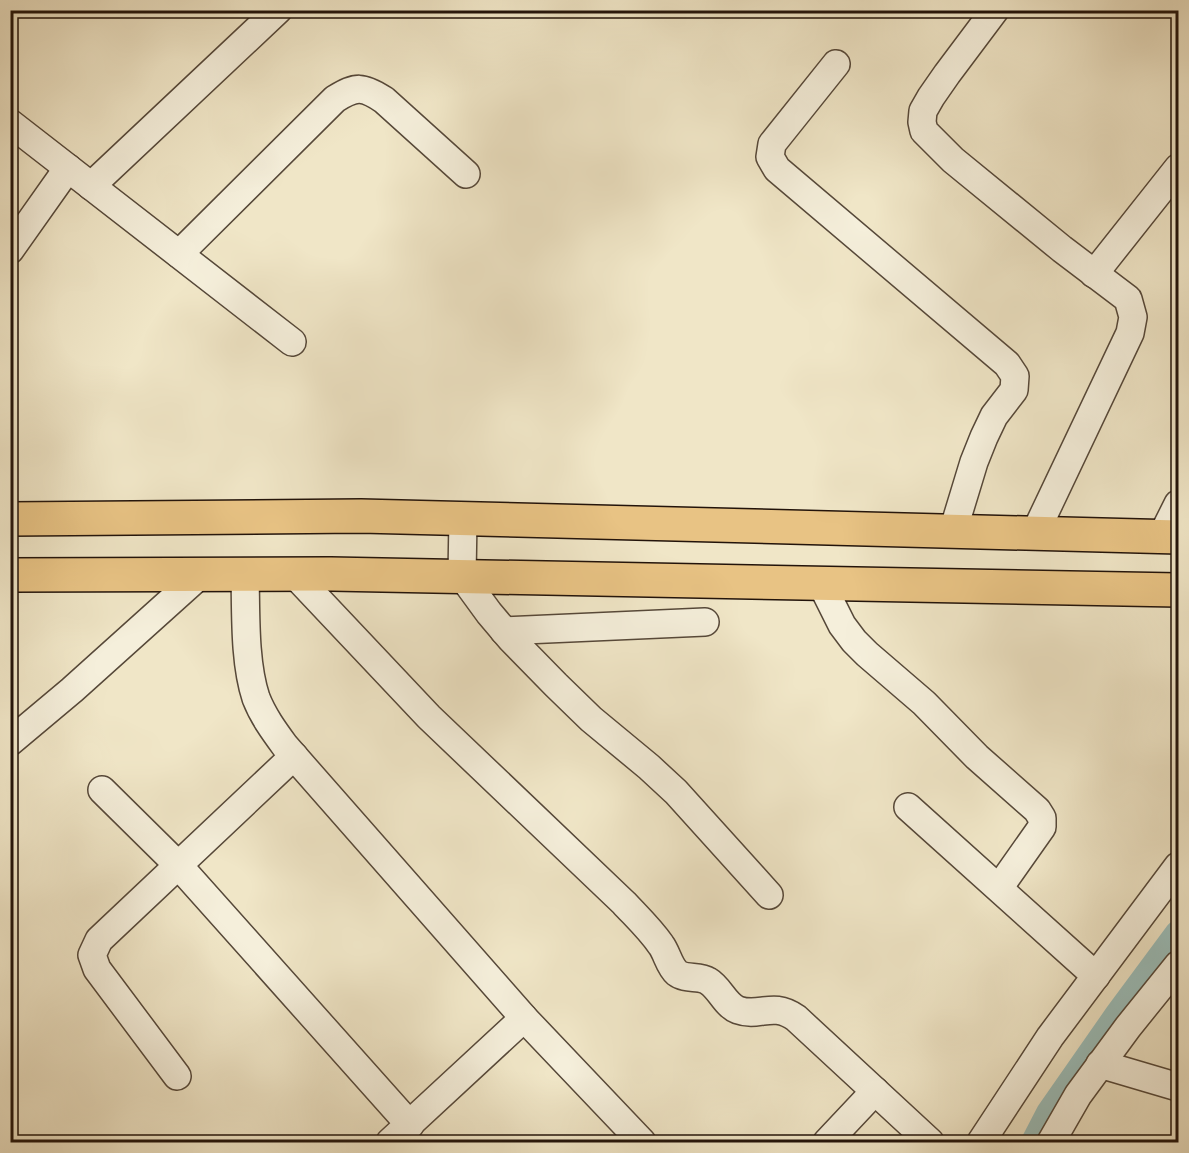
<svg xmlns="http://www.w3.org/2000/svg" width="1189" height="1153" viewBox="0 0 1189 1153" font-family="'IM FELL Double Pica',serif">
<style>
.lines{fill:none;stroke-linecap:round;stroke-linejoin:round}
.canal{stroke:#9bbeba;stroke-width:26}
.minor-casing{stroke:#564839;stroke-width:30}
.trunk-casing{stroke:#22130a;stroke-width:36}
.minor{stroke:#f5efdb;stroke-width:27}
.trunk{stroke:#e8c384;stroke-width:33}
</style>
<rect width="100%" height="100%" fill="#f0e6c7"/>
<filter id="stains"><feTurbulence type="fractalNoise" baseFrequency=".00333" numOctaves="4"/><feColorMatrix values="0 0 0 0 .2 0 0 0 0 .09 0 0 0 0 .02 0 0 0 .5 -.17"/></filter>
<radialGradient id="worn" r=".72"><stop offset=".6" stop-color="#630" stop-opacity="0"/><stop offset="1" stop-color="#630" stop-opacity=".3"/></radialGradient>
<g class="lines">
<path class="canal" d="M1034 1142 1049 1113 1118 1014 1178 933"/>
<defs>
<g id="minor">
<path d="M995 10 947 74 931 97 923 111 922 122 924 131 953 160 1062 249 1128 299 1133 317 1130 333 1035 533"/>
<path d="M836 64 772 144 770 157 777 169 1007 364 1015 376 1014 390 994 416 984 437 974 462 953 531"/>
<path d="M10 123 292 342"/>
<path d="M91 186 278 10"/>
<path d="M10 250 68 168"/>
<path d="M179 254 335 99C356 86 363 86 384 100L466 174"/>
<path d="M1094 274 1178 168"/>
<path d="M463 518 462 576 489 613 511 639 556 685 591 719 649 767 676 792 769 895"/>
<path d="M1162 536 1178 504"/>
<path d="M245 574C246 612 244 662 256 698 263 716 274 731 285 746L524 1018 642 1142"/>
<path d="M294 574 429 717 624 903C636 916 650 929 661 945 667 953 669 966 677 973 686 980 699 975 708 981 720 988 725 1005 738 1010 760 1018 772 1001 796 1018L930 1142"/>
<path d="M821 583 842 625 854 641 867 654 924 703 977 757 1037 810 1042 818V827L999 888"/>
<path d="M504 631 705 622"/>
<path d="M10 742 72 690 201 574"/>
<path d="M102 790 179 866 410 1125"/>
<path d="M908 807 1096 976"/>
<path d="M1100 1064 1178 1087"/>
<path d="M177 1076 97 969 92 955 99 940 294 756"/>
<path d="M390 1142 524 1018"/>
<path d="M827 1142 875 1091"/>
<path d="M981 1142 1050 1037 1178 866"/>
<path d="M1051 1142 1078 1095 1128 1027 1178 965"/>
</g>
<g id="trunk">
<path d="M10 519 361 516 1178 537"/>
<path d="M10 575 331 574 1178 590"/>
</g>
</defs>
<use href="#minor" class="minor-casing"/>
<use href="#trunk" class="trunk-casing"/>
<use href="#minor" class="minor"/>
<use href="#trunk" class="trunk"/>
</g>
<rect width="1189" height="1153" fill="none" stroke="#f0e6c7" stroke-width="36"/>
<rect x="12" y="12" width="1165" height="1129" fill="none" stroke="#22130a" stroke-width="3"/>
<rect x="18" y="18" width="1153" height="1117" fill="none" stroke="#22130a" stroke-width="1.5"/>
<rect width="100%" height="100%" filter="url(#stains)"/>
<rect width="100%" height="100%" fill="url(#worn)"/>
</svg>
